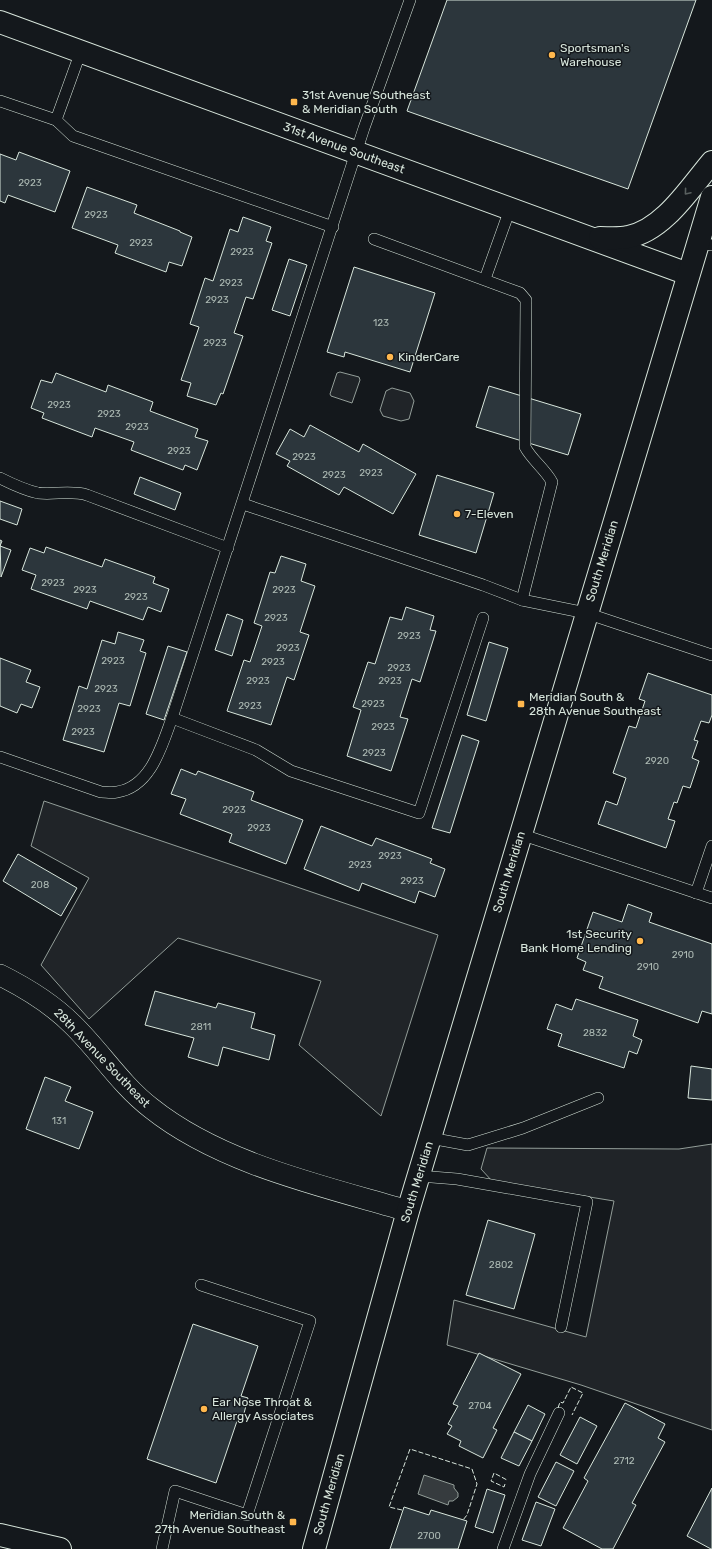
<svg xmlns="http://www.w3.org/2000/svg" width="712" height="1549" viewBox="0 0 712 1549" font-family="Rubik,sans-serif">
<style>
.green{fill:#202428;stroke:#939e99}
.water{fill:#363b3e;stroke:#939e99}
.building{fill:#2c363c;stroke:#d8e6dc}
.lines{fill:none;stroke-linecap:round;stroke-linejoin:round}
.lane-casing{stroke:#d8e6dc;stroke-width:12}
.street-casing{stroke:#d8e6dc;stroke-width:22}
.secondary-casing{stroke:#d8e6dc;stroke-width:24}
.primary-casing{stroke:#d8e6dc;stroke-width:24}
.lane{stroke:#14181c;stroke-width:11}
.street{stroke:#14181c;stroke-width:21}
.secondary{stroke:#14181c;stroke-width:22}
.primary{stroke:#14181c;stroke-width:22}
.fence{stroke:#d8e6dc;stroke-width:1;stroke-dasharray:5 2;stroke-linecap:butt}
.oneway{stroke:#59605f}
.poi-dot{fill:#ffb74d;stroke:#14181c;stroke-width:1.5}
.labels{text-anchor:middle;stroke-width:3;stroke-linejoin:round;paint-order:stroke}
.number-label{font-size:10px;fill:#adbab4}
.poi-label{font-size:12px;fill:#d8e6dc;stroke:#14181c;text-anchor:start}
.street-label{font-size:12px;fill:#d8e6dc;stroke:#14181c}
</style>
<rect width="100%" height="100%" fill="#14181c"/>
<g class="green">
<path d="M340 372 359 377 360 380 352 403 331 396 330 394 337 373Z"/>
<path d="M392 388 410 393 414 401 409 419 401 421 383 416 380 410 386 391Z"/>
<path d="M44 801 438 935 381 1116 299 1045 321 981 178 938 89 1019 41 965 89 878 31 846Z"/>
<path d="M712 1144V1430L581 1385 447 1345 454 1300 586 1337 614 1201 492 1181 481 1169 487 1148 679 1149Z"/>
</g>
<path class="water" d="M424 1475 454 1485V1488L458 1493V1497L453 1501H449L448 1505 418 1494Z"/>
<g class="building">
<path d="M447 0H696L628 189 407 111Z"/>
<path d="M19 152 70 171 55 212 8 195 5 203 0 201V154L16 160Z"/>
<path d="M87 187 137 205 134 213 180 231V232L192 237 182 266 169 262 166 272 115 253 118 245 72 228Z"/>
<path d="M243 217 271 227 266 241 272 243 253 299 246 297 234 333 243 336 223 394 221 393 216 405 187 396 191 383 181 380 199 327 190 324 205 278 213 281 230 229 238 232Z"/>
<path d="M289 259 307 265 290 316 272 310Z"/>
<path d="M354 267 435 293 410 372 345 352 344 357 327 352Z"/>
<path d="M56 373 106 392 108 385 153 402 150 411 198 429 195 437 208 441 197 470 185 465 183 470 131 450 134 442 95 428 92 437 42 418 44 413 31 408 41 380 52 383Z"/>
<path d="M489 386 581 414 568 455 476 427Z"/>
<path d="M310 425 359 452 363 444 416 474 393 514 344 487 339 495 287 466 290 461 276 454 290 429 304 437Z"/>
<path d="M437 475 494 493 476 553 419 535Z"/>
<path d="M140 477 181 493 175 510 134 494Z"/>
<path d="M0 501 22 509 17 525 0 519Z"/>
<path d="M0 540 2 541 0 546 11 550 1 577Z"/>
<path d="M46 547 102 567 105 559 155 577 153 583 169 589 161 612 148 607 143 620 90 601 87 609 31 589 36 575 22 570 30 548 44 553Z"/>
<path d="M281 556 306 564 301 581 315 586 300 632 309 635 294 680 287 677 271 725 227 711 244 660 250 662 262 626 254 623 270 572 275 573Z"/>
<path d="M406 607 434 616 430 630 436 631 420 682 412 679 400 717 408 719 391 771 347 756 361 710 353 707 368 662 375 664 390 617 402 620Z"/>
<path d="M227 614 243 620 232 656 215 650Z"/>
<path d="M118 632 144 640 140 651 146 653 130 706 119 703 104 752 63 740 79 686 87 689 102 640 115 644Z"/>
<path d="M489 642 508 648 486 721 467 715Z"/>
<path d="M168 646 187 652 164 720 146 714Z"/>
<path d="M0 658 31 670 26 682 40 687 32 708 21 704 17 713 0 706Z"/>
<path d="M648 673 712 695V715L709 723 701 721 694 740 698 741 692 758 699 761 690 788 683 786 677 803 674 802 668 819 675 821 666 848 598 824 606 801 617 805 626 778 613 773 629 726 636 728 645 701 639 699Z"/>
<path d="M462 735 479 741 450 833 432 828Z"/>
<path d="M181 769 196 775 198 771 254 792 251 800 303 820 286 864 229 842 232 834 180 814 186 799 171 794Z"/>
<path d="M321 826 372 846 376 838 432 859 430 863 445 869 435 897 419 891 415 903 362 883 359 891 304 869Z"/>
<path d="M18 854 77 888 61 916 3 881Z"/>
<path d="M628 904 652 913 649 922 712 944V1014L702 1011 698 1023 599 988 603 977 583 970 586 962 577 958 593 912 622 922Z"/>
<path d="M155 991 216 1008 218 1003 255 1013 251 1028 275 1035 269 1060 223 1047 218 1066 188 1057 194 1038 145 1025Z"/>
<path d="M576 999 638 1020 633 1036 642 1040 637 1054 629 1051 624 1068 558 1046 562 1034 547 1029 556 1004 572 1010Z"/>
<path d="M691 1066 712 1069V1100L688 1098Z"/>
<path d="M45 1077 71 1087 65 1101 93 1112 79 1149 26 1129Z"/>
<path d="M488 1220 535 1234 514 1309 466 1295Z"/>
<path d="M193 1324 258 1346 241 1396 248 1398 242 1421H237L216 1483 147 1459Z"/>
<path d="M479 1353 521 1374 493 1428 497 1430 483 1458 459 1446 461 1441 447 1434 452 1426 448 1424 458 1406 453 1404Z"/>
<path d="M625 1403 665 1424 658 1438 665 1442 632 1503 636 1505 613 1549H602L563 1528 588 1481 584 1478Z"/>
<path d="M528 1405 545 1414 532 1441 514 1432Z"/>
<path d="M580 1417 597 1426 577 1464 560 1455Z"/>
<path d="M514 1432 532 1441 519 1466 501 1458Z"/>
<path d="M556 1462 574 1471 556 1506 538 1497Z"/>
<path d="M712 1488V1549H711L687 1536Z"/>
<path d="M487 1489 505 1495 493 1533 475 1527Z"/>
<path d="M536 1502 555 1509 541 1546 522 1540Z"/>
<path d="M404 1507 429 1515 431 1510 467 1521 458 1549H390Z"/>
</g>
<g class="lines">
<defs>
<g id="lane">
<path d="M0 101 56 120 73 136 333 227"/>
<path d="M56 120 81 51"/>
<path d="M374 239 520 293 526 300 525 447C532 460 545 469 552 482L522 600"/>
<path d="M698 243 712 245"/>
<path d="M485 279 510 209"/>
<path d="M0 478C12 484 24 490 38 493 54 495 71 490 87 495L228 548"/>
<path d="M243 504 483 585 522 600 586 613 712 655"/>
<path d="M172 718 256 750 291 771 419 813 483 618"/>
<path d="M0 757 101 792C106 792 112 793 117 792 151 787 162 745 172 718L364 128 410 0"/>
<path d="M520 834 712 898"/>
<path d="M696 893 712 846"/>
<path d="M430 1138 468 1145 523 1128 598 1098"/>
<path d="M419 1176 457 1179 587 1202 561 1327"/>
<path d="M162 1549 175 1491 247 1515 310 1321 201 1285"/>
<path d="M503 1549 530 1474 559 1413"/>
</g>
<path id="street" d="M0 975C26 988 51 1003 72 1024 100 1051 120 1084 151 1108 221 1164 323 1186 408 1211"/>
<g id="secondary">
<path d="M0 22 688 274"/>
<path d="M600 238C609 238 619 239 628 237 663 231 690 188 712 162"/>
<path d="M0 1535 60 1549"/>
</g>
<path id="primary" d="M314 1549 408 1211 712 197"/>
</defs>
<use href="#lane" class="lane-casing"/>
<use href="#street" class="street-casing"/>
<use href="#secondary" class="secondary-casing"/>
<use href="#primary" class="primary-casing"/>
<use href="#lane" class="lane"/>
<use href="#street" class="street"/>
<use href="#secondary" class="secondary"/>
<use href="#primary" class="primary"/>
<g class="fence">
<path d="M558 1408 560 1402 563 1403 571 1387 583 1393 572 1415"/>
<path d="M505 1484 504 1487 491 1481 494 1473 507 1480"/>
<path d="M402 1510 389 1507 410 1449 472 1469 477 1484 467 1515 463 1520"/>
</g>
</g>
<defs><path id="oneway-chevron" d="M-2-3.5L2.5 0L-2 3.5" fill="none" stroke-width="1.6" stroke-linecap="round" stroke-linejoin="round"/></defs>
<use class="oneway" href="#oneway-chevron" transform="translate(687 192) rotate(130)"/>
<g class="poi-dot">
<circle cx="552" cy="55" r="4"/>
<rect x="290" y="98" width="8" height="8" rx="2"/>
<circle cx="390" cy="357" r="4"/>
<circle cx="457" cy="514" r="4"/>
<rect x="517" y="700" width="8" height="8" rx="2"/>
<circle cx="640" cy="941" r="4"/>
<circle cx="204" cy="1409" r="4"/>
<rect x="289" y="1518" width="8" height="8" rx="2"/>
</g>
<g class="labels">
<g class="number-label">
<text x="30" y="186">2923</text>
<text x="96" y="218">2923</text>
<text x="141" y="246">2923</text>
<text x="242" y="255">2923</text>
<text x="231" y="286">2923</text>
<text x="217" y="303">2923</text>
<text x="381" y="326">123</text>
<text x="215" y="346">2923</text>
<text x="59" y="408">2923</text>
<text x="109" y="417">2923</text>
<text x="137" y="430">2923</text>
<text x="179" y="454">2923</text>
<text x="304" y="460">2923</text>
<text x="371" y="476">2923</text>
<text x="334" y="478">2923</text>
<text x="53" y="586">2923</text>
<text x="85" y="593">2923</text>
<text x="284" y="593">2923</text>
<text x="136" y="600">2923</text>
<text x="276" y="621">2923</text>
<text x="409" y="639">2923</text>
<text x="288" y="651">2923</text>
<text x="113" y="664">2923</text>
<text x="273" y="665">2923</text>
<text x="399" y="671">2923</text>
<text x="258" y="684">2923</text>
<text x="390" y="684">2923</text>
<text x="106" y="692">2923</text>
<text x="373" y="707">2923</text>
<text x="250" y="709">2923</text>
<text x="89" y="712">2923</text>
<text x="383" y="730">2923</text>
<text x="83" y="735">2923</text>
<text x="374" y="756">2923</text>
<text x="657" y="764">2920</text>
<text x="234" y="813">2923</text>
<text x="259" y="831">2923</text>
<text x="390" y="859">2923</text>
<text x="360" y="868">2923</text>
<text x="412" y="884">2923</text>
<text x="40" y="888">208</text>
<text x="683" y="958">2910</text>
<text x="648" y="970">2910</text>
<text x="201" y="1030">2811</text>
<text x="595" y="1036">2832</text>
<text x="59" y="1124">131</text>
<text x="501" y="1268">2802</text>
<text x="480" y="1409">2704</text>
<text x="624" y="1464">2712</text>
<text x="429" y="1539">2700</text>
</g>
<g class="poi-label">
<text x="560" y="52">Sportsman's<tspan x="560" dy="14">Warehouse</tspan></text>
<text x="302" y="99">31st Avenue Southeast<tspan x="302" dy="14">&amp; Meridian South</tspan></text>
<text x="398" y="361">KinderCare</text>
<text x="465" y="518">7-Eleven</text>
<text x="529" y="701">Meridian South &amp;<tspan x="529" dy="14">28th Avenue Southeast</tspan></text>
<text x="632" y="938" text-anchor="end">1st Security<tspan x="632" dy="14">Bank Home Lending</tspan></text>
<text x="212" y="1406">Ear Nose Throat &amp;<tspan x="212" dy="14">Allergy Associates</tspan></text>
<text x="285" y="1519" text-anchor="end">Meridian South &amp;<tspan x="285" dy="14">27th Avenue Southeast</tspan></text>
</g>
<g class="street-label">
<text transform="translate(344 148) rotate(20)" y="4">31st Avenue Southeast</text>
<text transform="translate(602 561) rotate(-73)" y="4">South Meridian</text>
<text transform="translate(509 872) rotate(-73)" y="4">South Meridian</text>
<text transform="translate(102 1058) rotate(46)" y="4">28th Avenue Southeast</text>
<text transform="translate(417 1182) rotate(-73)" y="4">South Meridian</text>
<text transform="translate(329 1494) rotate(-74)" y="4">South Meridian</text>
</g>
</g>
</svg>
